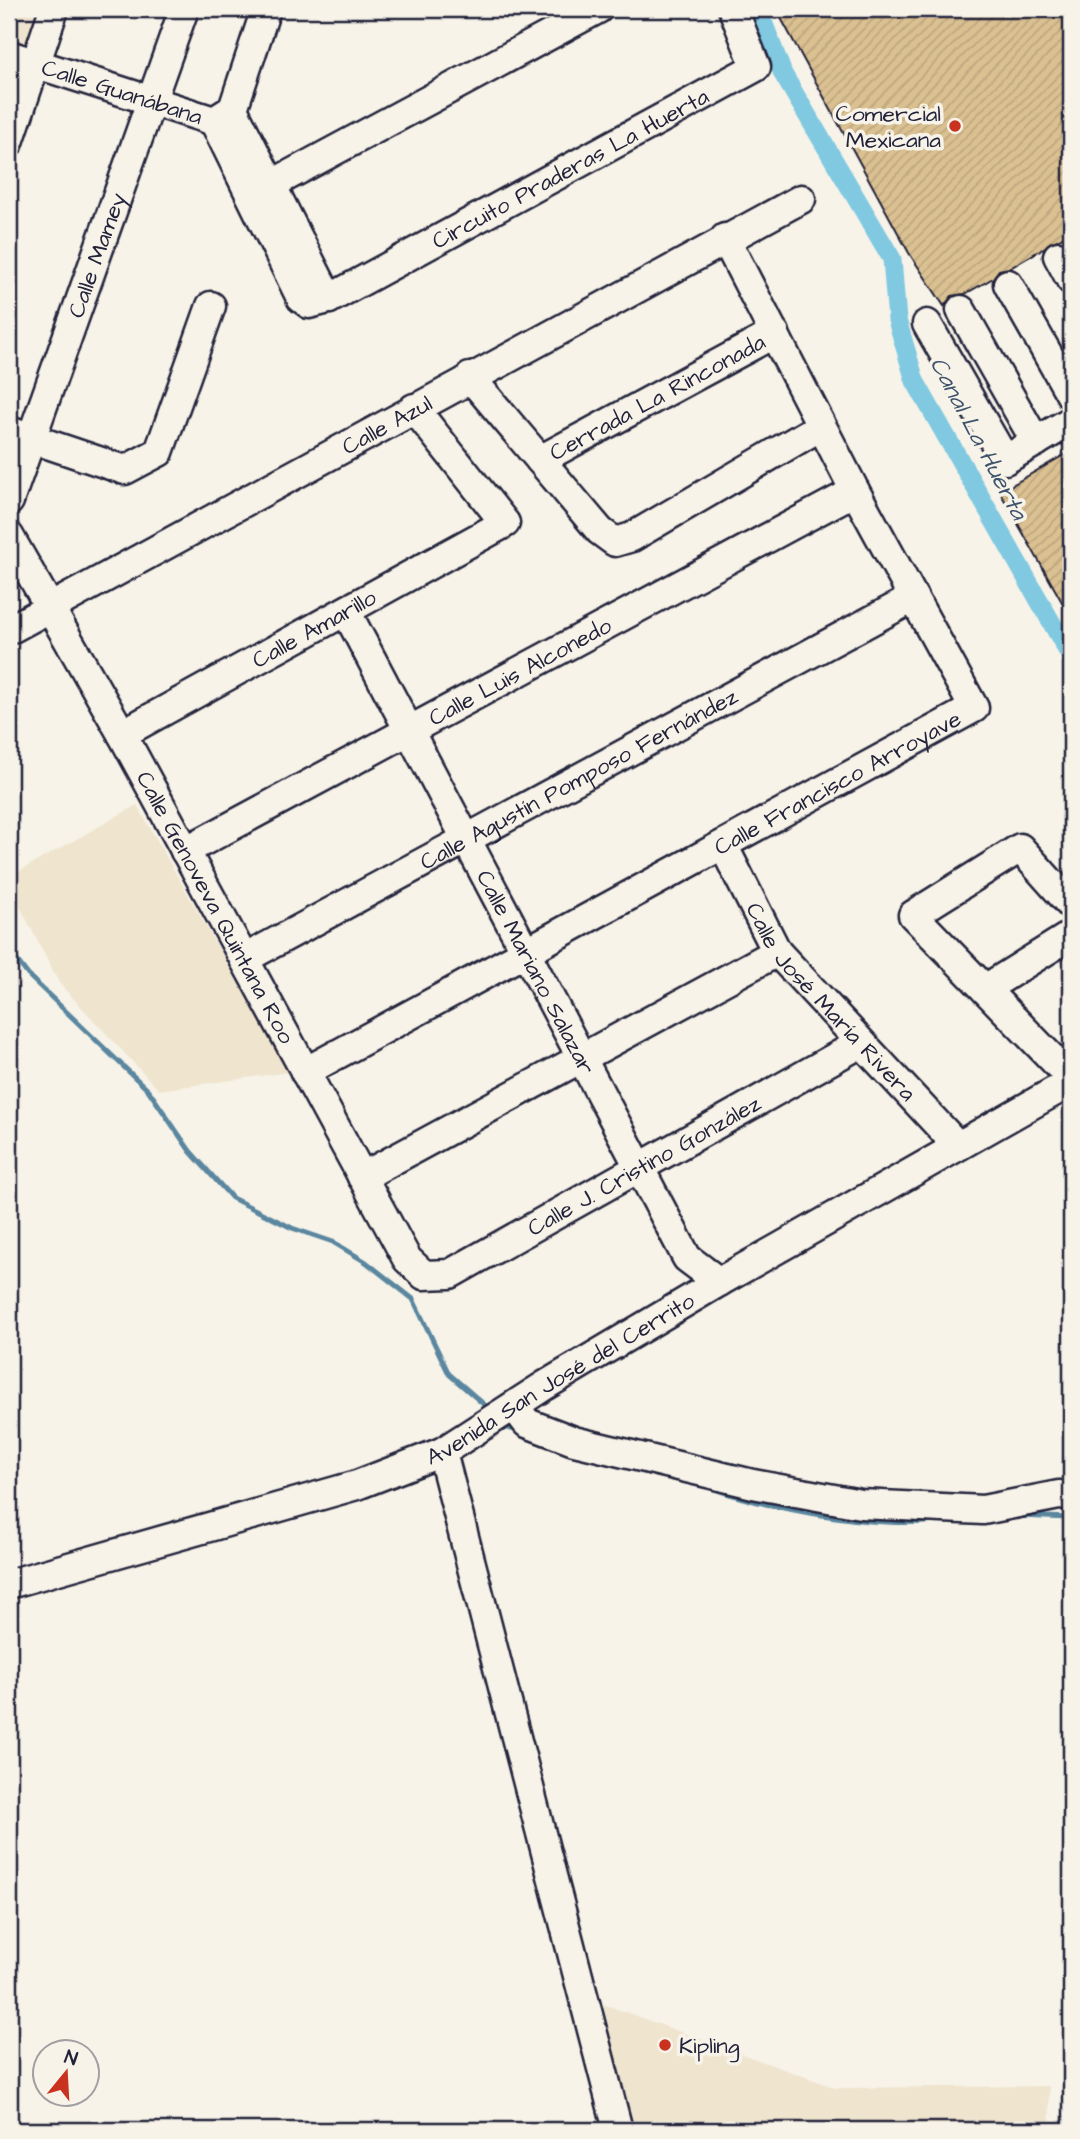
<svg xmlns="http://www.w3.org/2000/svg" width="1080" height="2139" viewBox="0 0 1080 2139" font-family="'Architects Daughter',sans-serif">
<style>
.built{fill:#efe4ce}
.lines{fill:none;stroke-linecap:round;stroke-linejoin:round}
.stream{stroke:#5a869f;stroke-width:5}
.canal{stroke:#80c9e1;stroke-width:19}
.building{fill:url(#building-hatch);stroke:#22223b;stroke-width:2}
.minor-casing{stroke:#22223b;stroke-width:33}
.minor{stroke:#f7f3e8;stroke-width:28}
.poi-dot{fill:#c8321e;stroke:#f7f3e8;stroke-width:2.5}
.labels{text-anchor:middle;stroke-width:7;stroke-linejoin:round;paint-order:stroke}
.street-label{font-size:23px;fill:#22223b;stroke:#f7f3e8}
.poi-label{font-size:23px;fill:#22223b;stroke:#f7f3e8;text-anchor:end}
.water-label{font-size:24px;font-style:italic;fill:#3e546d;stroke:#f7f3e8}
</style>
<defs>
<pattern id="building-hatch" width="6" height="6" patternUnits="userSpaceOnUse" patternTransform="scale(1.75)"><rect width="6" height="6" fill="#dbc191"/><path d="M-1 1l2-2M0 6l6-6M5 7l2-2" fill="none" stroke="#bca67e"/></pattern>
</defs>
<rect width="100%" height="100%" fill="#f7f3e8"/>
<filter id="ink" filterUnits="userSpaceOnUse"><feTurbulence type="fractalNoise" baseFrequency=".0143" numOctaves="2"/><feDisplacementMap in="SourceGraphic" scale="14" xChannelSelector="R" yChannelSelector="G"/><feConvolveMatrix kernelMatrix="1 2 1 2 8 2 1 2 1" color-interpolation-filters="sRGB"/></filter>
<g filter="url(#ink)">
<g class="built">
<path d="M9 9H38L26 45 9 39Z"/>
<path d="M137 805 289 1072 159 1090 59 983 9 885V877Z"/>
<path d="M603 2004 836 2088 1049 2086 1050 2130H633Z"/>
</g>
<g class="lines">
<g class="stream">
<path d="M9 950 28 975 149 1091 190 1151 232 1198 292 1228 333 1242 366 1262 413 1299 449 1374 488 1408"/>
<path d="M502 1427 521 1431"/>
<path d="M711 1488C769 1509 874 1528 936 1521"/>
<path d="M1018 1516 1071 1518"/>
</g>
<path class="canal" d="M758 9 783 74 892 259 897 320 915 381 1071 657"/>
</g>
<g class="building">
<path d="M776 9H1065L1071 19V232L1010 268 999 270 993 278 965 294 952 296 944 306 909 253Z"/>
<path d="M1071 451V618L1000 492Z"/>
</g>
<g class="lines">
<defs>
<g id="minor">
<path id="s1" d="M9 55 214 121 233 109"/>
<path d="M233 109 329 299"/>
<path d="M233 109 266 9"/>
<path id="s2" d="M214 121 301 298 309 304 329 299 756 67 733 9"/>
<path d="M9 142 54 9"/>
<path d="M252 195 598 9"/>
<path d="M1058 256 1071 280"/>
<path d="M1008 284 1071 395"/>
<path d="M961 310 1036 442"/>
<path d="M927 324 1005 460 1071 421"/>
<path d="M470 377 600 531 615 542 632 537 821 426"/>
<path d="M9 431 125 470 159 452 211 306"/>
<path id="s3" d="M540 460 775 333"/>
<path id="s4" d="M9 501 184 9"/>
<path id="s5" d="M9 536 122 734 407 1259 424 1275 450 1274 861 1043"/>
<path id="s6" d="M346 611 687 1258 719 1282"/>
<path id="s7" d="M9 630 801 199"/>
<path id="s8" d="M122 734 505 523 414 408"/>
<path id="s9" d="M723 845 777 952 957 1145"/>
<path id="s10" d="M185 851 855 491"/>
<path d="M1071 905 1020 848 913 915 1071 1078"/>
<path id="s11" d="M244 959 913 598"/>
<path d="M985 989 1071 935"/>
<path id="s12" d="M305 1072 974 708 855 491 725 238"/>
<path d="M362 1177 777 952"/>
<path d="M515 1407 527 1423 574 1441 753 1484 861 1504 983 1510 1059 1495 1071 1496"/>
<path d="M442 1452 618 2130"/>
<path id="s13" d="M9 1584 357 1485 442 1452 544 1386 719 1282 1071 1082"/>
</g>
</defs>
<use href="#minor" class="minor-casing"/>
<use href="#minor" class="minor"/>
</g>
</g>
<g class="poi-dot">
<circle cx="955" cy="126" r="7"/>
<circle cx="665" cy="2045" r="7"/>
</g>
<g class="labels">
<g class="street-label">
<text dy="8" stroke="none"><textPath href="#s1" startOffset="119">Calle Guanábana</textPath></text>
<text dy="8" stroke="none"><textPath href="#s2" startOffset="502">Circuito Praderas La Huerta</textPath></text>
<text dy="8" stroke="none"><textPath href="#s4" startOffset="261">Calle Mamey</textPath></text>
<text dy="8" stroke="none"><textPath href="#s3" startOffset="133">Cerrada La Rinconada</textPath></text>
<text dy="8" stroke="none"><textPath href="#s7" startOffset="430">Calle Azul</textPath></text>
<text dy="8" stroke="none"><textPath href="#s8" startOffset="219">Calle Amarillo</textPath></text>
<text dy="8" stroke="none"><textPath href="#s10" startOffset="380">Calle Luis Alconedo</textPath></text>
<text dy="8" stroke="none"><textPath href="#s11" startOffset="380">Calle Agustín Pomposo Fernández</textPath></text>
<text dy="8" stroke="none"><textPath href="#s12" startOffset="606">Calle Francisco Arroyave</textPath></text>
<text dy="8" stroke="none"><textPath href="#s5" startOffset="425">Calle Genoveva Quintana Roo</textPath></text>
<text dy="8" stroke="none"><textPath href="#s6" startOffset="408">Calle Mariano Salazar</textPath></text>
<text dy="8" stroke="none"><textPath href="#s9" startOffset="192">Calle José María Rivera</textPath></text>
<text dy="8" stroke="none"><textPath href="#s5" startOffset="1097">Calle J. Cristino González</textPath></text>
<text dy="8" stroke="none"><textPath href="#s13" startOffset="592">Avenida San José del Cerrito</textPath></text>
</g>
<g class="poi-label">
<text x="941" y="121">Comercial<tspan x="941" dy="26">Mexicana</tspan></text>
<text x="679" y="2053" text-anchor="start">Kipling</text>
</g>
<g class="water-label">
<text transform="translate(979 438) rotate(62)" y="8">Canal La Huerta</text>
</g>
</g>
<rect width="1080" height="2139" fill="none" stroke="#f7f3e8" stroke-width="35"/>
<rect x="18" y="18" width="1045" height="2104" fill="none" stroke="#22223b" stroke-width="2.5" filter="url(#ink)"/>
<g transform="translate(66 2073) rotate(18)"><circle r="33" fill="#f7f3e8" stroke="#a29fa3" stroke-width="2"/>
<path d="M0-5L12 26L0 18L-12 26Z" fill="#c8321e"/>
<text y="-10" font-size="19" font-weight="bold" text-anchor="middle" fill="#22223b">N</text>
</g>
</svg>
